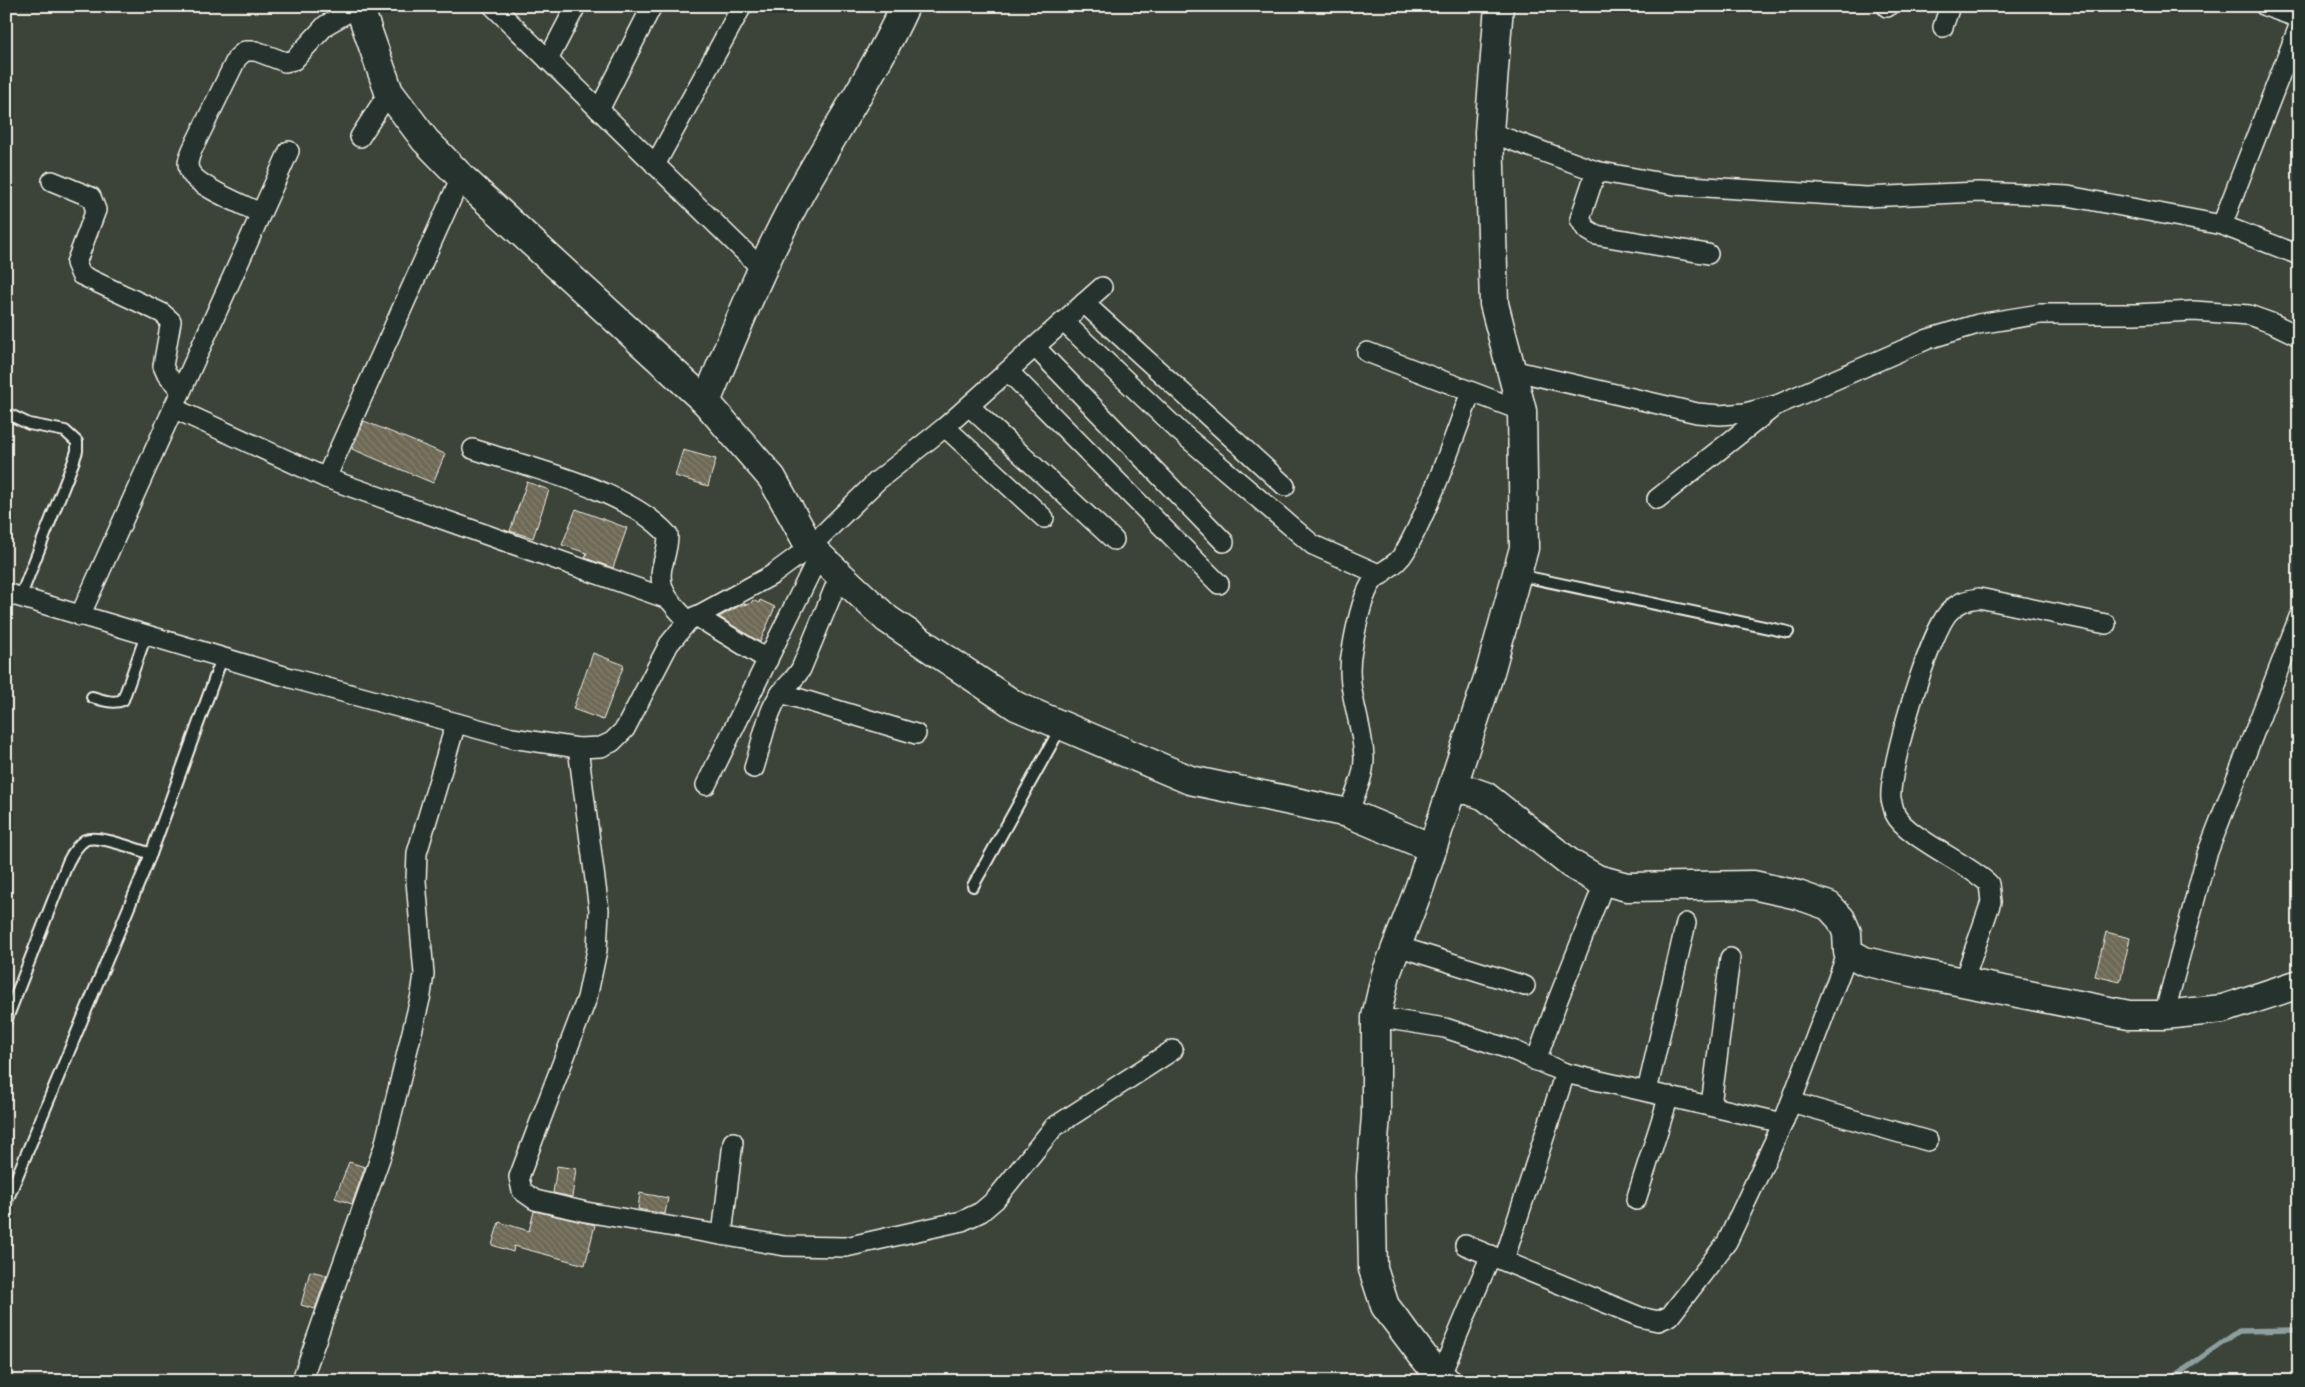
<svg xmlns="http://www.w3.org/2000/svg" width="2305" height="1387" viewBox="0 0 2305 1387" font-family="Itim,sans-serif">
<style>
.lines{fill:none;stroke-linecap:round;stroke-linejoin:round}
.stream{stroke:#8c9e9e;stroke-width:5.5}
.building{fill:url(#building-back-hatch);stroke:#f4f1e8}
.lane-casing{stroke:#f4f1e8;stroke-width:14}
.street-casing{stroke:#f4f1e8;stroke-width:22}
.secondary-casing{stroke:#f4f1e8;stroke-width:31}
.lane{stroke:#26332d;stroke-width:10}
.street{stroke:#26332d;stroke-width:19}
.secondary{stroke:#26332d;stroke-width:28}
</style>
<defs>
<pattern id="building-back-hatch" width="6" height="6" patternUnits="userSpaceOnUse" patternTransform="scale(1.25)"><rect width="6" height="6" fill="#6e6956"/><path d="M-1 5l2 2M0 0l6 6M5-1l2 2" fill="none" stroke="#837f6e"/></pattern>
</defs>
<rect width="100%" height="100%" fill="#3c4339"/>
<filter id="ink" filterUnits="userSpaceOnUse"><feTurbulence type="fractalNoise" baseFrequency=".02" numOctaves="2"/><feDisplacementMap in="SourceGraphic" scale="10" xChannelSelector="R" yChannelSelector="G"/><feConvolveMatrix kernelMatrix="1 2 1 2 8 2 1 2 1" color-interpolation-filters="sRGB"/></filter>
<g filter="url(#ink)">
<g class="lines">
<path class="stream" d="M2168 1381 2239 1331 2299 1330"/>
</g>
<g class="building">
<path d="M364 421 445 454 433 483 352 449Z"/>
<path d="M683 450 716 459 708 486 675 476Z"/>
<path d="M527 482 549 490 533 538 510 531Z"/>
<path d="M576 509 627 528 613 568 585 558 587 553 562 545Z"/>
<path d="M753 600 759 603 760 600 775 607 760 642 719 617 741 605 750 604Z"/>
<path d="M593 653 624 665 603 720 573 709Z"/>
<path d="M2106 932 2130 938 2120 982 2095 976Z"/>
<path d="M349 1162 365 1167 352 1204 335 1198Z"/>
<path d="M557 1166 576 1169 572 1197 553 1193Z"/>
<path d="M640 1193 668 1198 665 1214 638 1209Z"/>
<path d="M534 1211 595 1225 585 1265 514 1246 513 1252 492 1245 499 1222 529 1231Z"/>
<path d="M310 1271 327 1275 315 1309 301 1305Z"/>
</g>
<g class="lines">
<defs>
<g id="lane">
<path d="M6 413 29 424 65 431 77 442V451L73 463 20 598"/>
<path d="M1518 575 1788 632"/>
<path d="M92 697C102 700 113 704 123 700L146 635"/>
<path d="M973 886 1061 727"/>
<path d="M6 1021 68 862C72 854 77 845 85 840 98 834 136 849 151 854"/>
<path d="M6 1203 151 854 222 658"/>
</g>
<g id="street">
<path d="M493 6 763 270"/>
<path d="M2265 6 2299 18"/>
<path d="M1887 7 1888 6"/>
<path d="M1943 27 1950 6"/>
<path d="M548 60 576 6"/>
<path d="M599 110 652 6"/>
<path d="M1489 132 1596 171 1674 185 1866 197 1979 192 2068 196 2222 225 2299 255"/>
<path d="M360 137 389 92"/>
<path d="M655 165 742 6"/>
<path d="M1596 171 1580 219 1586 229 1596 235 1708 254"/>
<path d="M52 181 91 197 96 210 76 263 81 275 162 313 171 321 163 366 167 375 181 390"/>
<path d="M260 213C244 205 198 187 190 172 186 164 189 158 192 150L237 58 245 51H256L285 62 294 60 326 25 359 6"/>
<path d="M2222 225 2299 26"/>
<path d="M1084 303 1285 486"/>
<path d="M1064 322 1178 430 1313 545 1381 575"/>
<path d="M1035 347 1224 542"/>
<path d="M1367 352 1522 411"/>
<path d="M1511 370 1697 413 1720 415 1745 413 1777 405 1928 339 1978 324 2040 314H2135L2194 311 2249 315 2274 324 2299 336"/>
<path d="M1008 371 1219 584"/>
<path d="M969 406 1114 540"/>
<path d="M173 408 326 478 668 599"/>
<path d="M945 427 1044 518"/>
<path d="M473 449C530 468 629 490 668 535 668 547 665 555 662 567 657 591 673 605 688 621"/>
<path d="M326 478 461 177"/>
<path d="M1657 499 1770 410"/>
<path d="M6 593 291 678 512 738 578 748 601 747 612 742 625 729 669 644 688 621 772 575 810 547 877 481 945 427 1102 287"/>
<path d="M80 616 289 151"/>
<path d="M696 616 768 660"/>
<path d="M781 693 916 734"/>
<path d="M578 748 599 910 597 950 587 998 519 1177 522 1191 535 1200 586 1212 785 1246 846 1247 962 1221 981 1212 995 1200 1054 1127 1173 1050"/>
<path d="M754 768C761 747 767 710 781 693 789 683 794 680 801 669L840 575"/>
<path d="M706 785 819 555"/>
<path d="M1348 813C1354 796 1364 777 1364 759 1363 721 1344 688 1352 650 1355 632 1362 595 1373 581 1383 568 1396 568 1406 550 1433 500 1451 445 1471 392"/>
<path d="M1397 946 1525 986"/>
<path d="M1963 983 1991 902 1989 884C1969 864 1906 837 1895 814 1894 810 1892 803 1891 799 1888 770 1929 633 1949 612 1958 602 1966 600 1979 598L2106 624"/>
<path d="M2164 1015 2207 854 2299 617"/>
<path d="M1376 1017 1445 1028 1515 1051 1565 1073 1783 1123"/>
<path d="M1536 1061 1557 1002 1605 881"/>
<path d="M1647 1091 1686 923"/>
<path d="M1791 1102 1928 1141"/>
<path d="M1711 1105 1730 958"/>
<path d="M1636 1200 1669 1096"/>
<path d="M722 1235 733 1142"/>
<path d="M1465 1245 1640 1317 1658 1321 1670 1316 1727 1242 1783 1123 1848 952"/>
<path d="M1504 1260 1565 1073"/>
<path d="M304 1374 384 1147 421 995 424 974 416 881 417 853 456 723"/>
<path d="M1440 1377 1491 1255"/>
</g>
<g id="secondary">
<path d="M359 6 389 92 425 140 461 177 706 402 772 478 810 547 887 619 1016 706 1190 780 1348 813 1432 848"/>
<path d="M706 402C735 332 763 261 799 195 834 131 875 72 905 6"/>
<path d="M1452 790H1468L1485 796 1571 864 1597 879 1627 887 1753 885 1798 895 1829 906 1841 919 1847 933 1848 952 1864 961 1912 972 2129 1015H2164L2223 1009 2299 984"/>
<path d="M1446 1381 1440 1377 1423 1356 1385 1306 1373 1269 1371 1176 1376 1116V1017L1386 974 1420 886 1490 672 1524 548 1522 411 1494 304 1489 132 1499 6"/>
</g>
</defs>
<use href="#lane" class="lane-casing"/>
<use href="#street" class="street-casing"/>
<use href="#secondary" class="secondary-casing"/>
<use href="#lane" class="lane"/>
<use href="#street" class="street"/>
<use href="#secondary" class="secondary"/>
</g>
</g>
<rect width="2305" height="1387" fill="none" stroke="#26332d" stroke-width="25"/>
<rect x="12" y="12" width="2280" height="1362" fill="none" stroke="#f4f1e8" stroke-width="2" filter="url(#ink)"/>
</svg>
